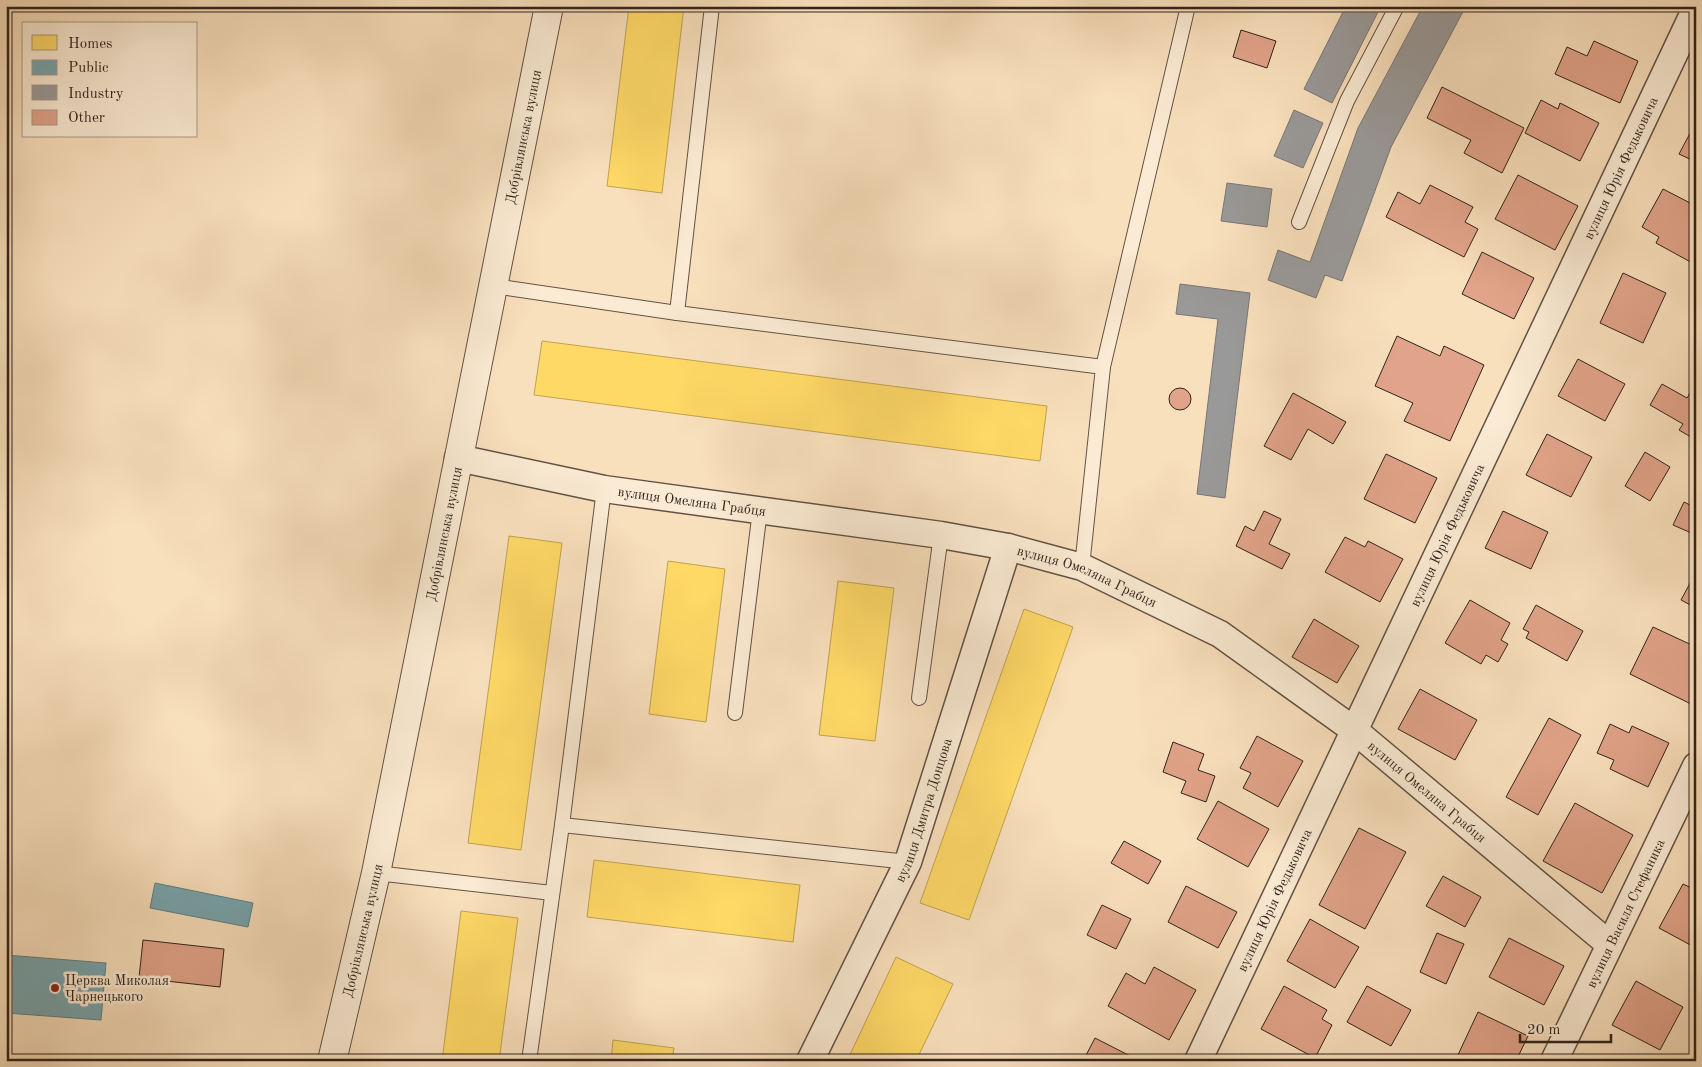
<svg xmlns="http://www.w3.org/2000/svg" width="1702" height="1067" viewBox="0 0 1702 1067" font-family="'Old Standard TT',serif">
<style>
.homes{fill:#ffd966;stroke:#c1a250}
.public{fill:#76a5af;stroke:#617e83}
.industry{fill:#999;stroke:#7a7674}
.building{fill:#e1a389;stroke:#31231c}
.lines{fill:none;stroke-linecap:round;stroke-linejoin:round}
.service-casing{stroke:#635244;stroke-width:16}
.minor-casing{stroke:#635244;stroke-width:29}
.tertiary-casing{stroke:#635244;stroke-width:30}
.service{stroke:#fbebd4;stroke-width:14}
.minor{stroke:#fbebd4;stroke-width:26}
.tertiary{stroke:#fbebd4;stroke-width:28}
.poi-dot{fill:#8f2418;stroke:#fbebd4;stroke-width:2}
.labels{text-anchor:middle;stroke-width:5;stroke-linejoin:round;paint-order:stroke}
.street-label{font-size:14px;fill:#31231c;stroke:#fbebd4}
.poi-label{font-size:14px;fill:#31231c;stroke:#fbebd4;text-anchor:start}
</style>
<rect width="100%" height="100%" fill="#f9e0bd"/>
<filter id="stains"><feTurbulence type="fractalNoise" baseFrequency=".004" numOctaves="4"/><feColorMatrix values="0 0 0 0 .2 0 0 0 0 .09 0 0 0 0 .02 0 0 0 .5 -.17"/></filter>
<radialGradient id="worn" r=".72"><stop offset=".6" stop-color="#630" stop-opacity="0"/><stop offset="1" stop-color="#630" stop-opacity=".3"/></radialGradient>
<g class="homes">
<path d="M629 6H684L662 193 607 186Z"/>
<path d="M542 341 1047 406 1040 461 534 395Z"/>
<path d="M509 536 562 543 521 850 468 843Z"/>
<path d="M668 561 725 569 706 722 649 714Z"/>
<path d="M838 581 894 588 875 741 819 735Z"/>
<path d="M1024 609 1073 627 969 920 920 903Z"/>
<path d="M594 860 800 885 793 942 587 917Z"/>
<path d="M461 911 518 918 499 1061H442Z"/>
<path d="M896 957 953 984 916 1061H847Z"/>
<path d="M613 1040 674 1048 672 1061H611Z"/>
</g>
<g class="public">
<path d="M155 883 253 903 248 927 150 908Z"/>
<path d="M6 955 106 963 101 1020 6 1013Z"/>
</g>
<g class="industry">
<path d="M1346 6H1381L1332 103 1304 89Z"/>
<path d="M1423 6H1466L1391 147 1342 281 1325 275 1316 298 1268 280 1278 250 1310 262 1358 128Z"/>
<path d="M1294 110 1323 123 1303 168 1274 156Z"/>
<path d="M1227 183 1272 189 1267 227 1221 221Z"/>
<path d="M1180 284 1250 293 1225 498 1197 494 1218 319 1176 314Z"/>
</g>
<g class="building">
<path d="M1241 30 1276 41 1267 68 1233 57Z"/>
<path d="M1594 41 1638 61 1620 103 1555 74 1567 47 1587 56Z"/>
<path d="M1442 87 1524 128 1502 173 1464 153 1471 140 1427 118Z"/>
<path d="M1541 100 1558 109 1560 103 1599 123 1580 161 1525 133Z"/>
<path d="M1696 122V162L1679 154Z"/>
<path d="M1518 175 1578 206 1555 250 1495 219Z"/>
<path d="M1430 185 1473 207 1465 222 1478 229 1464 257 1386 217 1398 192 1420 204Z"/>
<path d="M1663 189 1696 206V265L1656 243 1659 237 1642 227Z"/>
<path d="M1482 252 1534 278 1514 319 1462 294Z"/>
<path d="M1623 273 1666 293 1643 343 1600 323Z"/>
<path d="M1397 336 1440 356 1444 346 1484 365 1450 441 1404 421 1413 403 1375 386Z"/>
<path d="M1578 359 1625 384 1605 421 1558 396Z"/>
<path d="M1696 383V440L1679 430 1683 424 1650 405 1662 384 1687 398Z"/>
<circle cx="1180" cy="399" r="11"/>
<path d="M1293 393 1346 422 1333 444 1308 429 1291 460 1264 446Z"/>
<path d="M1547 434 1592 457 1571 497 1526 475Z"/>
<path d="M1645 452 1670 467 1650 501 1625 486Z"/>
<path d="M1386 454 1437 478 1415 523 1364 499Z"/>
<path d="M1684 502 1696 508V535L1673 525Z"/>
<path d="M1264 511 1281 519 1269 544 1290 554 1282 569 1236 546 1245 526 1254 531Z"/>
<path d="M1503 511 1548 532 1531 569 1485 548Z"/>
<path d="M1345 537 1365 547 1368 541 1403 559 1380 602 1325 572Z"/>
<path d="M1696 572V608L1681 600Z"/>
<path d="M1470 600 1510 623 1501 640 1508 644 1498 662 1486 655 1481 664 1445 643Z"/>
<path d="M1536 605 1583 631 1567 661 1526 638 1529 632 1523 629Z"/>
<path d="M1314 619 1359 646 1337 683 1292 657Z"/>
<path d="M1653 627 1696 647V695L1691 704 1630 674Z"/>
<path d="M1420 689 1477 720 1455 760 1398 729Z"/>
<path d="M1549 718 1581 735 1538 815 1506 797Z"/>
<path d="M1610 724 1629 733 1632 726 1669 743 1648 787 1610 769 1614 760 1597 753Z"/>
<path d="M1257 736 1303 761 1278 807 1243 788 1251 773 1240 768Z"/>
<path d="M1173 742 1204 754 1198 770 1215 776 1206 802 1181 793 1186 781 1163 772Z"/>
<path d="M1218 801 1269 829 1248 867 1197 839Z"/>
<path d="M1575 803 1633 835 1602 893 1543 861Z"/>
<path d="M1359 828 1406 852 1365 929 1319 905Z"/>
<path d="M1124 841 1161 861 1148 884 1111 863Z"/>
<path d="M1443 876 1481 897 1465 927 1426 906Z"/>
<path d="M1683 884 1696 890V948L1659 928Z"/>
<path d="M1186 886 1237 912 1218 948 1168 922Z"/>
<path d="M1102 905 1131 919 1116 949 1087 935Z"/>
<path d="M1310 919 1359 947 1335 988 1287 961Z"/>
<path d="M1437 933 1464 944 1446 984 1420 972Z"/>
<path d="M1509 938 1564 966 1544 1005 1489 977Z"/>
<path d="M143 940 224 949 220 987 139 978Z"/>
<path d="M1154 967 1196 990 1169 1040 1108 1006 1126 973 1145 984Z"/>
<path d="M1636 981 1683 1007 1660 1050 1612 1025Z"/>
<path d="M1284 986 1327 1010 1322 1019 1332 1025 1315 1058 1261 1029Z"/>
<path d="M1367 986 1411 1010 1391 1046 1347 1022Z"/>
<path d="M1478 1012 1528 1036 1516 1061H1465L1457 1057Z"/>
<path d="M1095 1038 1140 1061H1083Z"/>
</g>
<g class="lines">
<defs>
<g id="service">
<path d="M712 6 677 313 1103 367 1082 567"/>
<path d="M1299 222 1347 101 1397 6"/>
<path d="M494 286 677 313"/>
<path d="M1103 367 1188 6"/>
<path d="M919 698 941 535"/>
<path d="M735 713 760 510"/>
<path d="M562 825 908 862"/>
<path d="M376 873 552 893"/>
<path d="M529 1061 562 825 604 489"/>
</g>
<g id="minor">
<path id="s1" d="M458 458 604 489 941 535 1008 547 1082 567 1220 634 1354 730 1609 944"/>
<path id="s2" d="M810 1061 908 862 1008 547"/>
<path id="s3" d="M1198 1061 1696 8"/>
<path id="s4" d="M1554 1061 1696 766"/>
</g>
<g id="tertiary">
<path id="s5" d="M332 1061 376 873 549 6"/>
</g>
</defs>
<use href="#service" class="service-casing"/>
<use href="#minor" class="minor-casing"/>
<use href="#tertiary" class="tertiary-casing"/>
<use href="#service" class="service"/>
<use href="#minor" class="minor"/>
<use href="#tertiary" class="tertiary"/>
</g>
<circle class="poi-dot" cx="55" cy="988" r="5"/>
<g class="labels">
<g class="street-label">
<text dy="5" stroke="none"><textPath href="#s5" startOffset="944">Добрівлянська вулиця</textPath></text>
<text dy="5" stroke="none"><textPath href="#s3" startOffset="988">вулиця Юрія Федьковича</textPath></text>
<text dy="5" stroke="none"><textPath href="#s1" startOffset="238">вулиця Омеляна Грабця</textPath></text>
<text dy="5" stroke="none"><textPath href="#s5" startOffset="539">Добрівлянська вулиця</textPath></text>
<text dy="5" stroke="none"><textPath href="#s3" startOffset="582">вулиця Юрія Федьковича</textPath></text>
<text dy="5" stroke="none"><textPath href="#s1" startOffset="642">вулиця Омеляна Грабця</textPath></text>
<text dy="5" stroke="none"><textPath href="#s1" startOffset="1048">вулиця Омеляна Грабця</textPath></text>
<text dy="5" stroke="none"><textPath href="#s2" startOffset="276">вулиця Дмитра Донцова</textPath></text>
<text dy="5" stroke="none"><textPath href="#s3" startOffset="178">вулиця Юрія Федьковича</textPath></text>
<text dy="5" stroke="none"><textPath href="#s4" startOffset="164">вулиця Василя Стефаника</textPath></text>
<text dy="5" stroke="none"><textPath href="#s5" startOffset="134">Добрівлянська вулиця</textPath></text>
</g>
<g class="poi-label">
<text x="65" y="985">Церква Миколая<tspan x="65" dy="16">Чарнецького</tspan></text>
</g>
</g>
<rect width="1702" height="1067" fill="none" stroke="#f9e0bd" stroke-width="25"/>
<rect x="8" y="8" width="1687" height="1052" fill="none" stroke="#31231c" stroke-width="2.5"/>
<rect x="12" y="12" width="1677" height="1042" fill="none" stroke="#31231c"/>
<rect x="22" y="22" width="175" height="115" fill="#fbebd4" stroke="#aa9b8a"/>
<rect x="32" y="35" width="25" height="15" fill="#ffd966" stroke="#aa9b8a"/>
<text x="68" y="48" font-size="15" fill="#31231c">Homes</text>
<rect x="32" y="60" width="25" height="15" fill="#76a5af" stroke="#aa9b8a"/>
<text x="68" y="72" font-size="15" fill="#31231c">Public</text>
<rect x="32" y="85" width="25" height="15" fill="#999999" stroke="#aa9b8a"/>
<text x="68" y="98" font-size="15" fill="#31231c">Industry</text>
<rect x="32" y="110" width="25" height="15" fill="#e1a389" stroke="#aa9b8a"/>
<text x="68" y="122" font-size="15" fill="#31231c">Other</text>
<path d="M1520 1034v8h91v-8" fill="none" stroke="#31231c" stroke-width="2.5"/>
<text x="1527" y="1034" font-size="15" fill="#31231c" stroke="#fbebd4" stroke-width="4" paint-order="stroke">20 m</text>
<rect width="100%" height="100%" filter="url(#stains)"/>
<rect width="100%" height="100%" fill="url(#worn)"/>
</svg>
